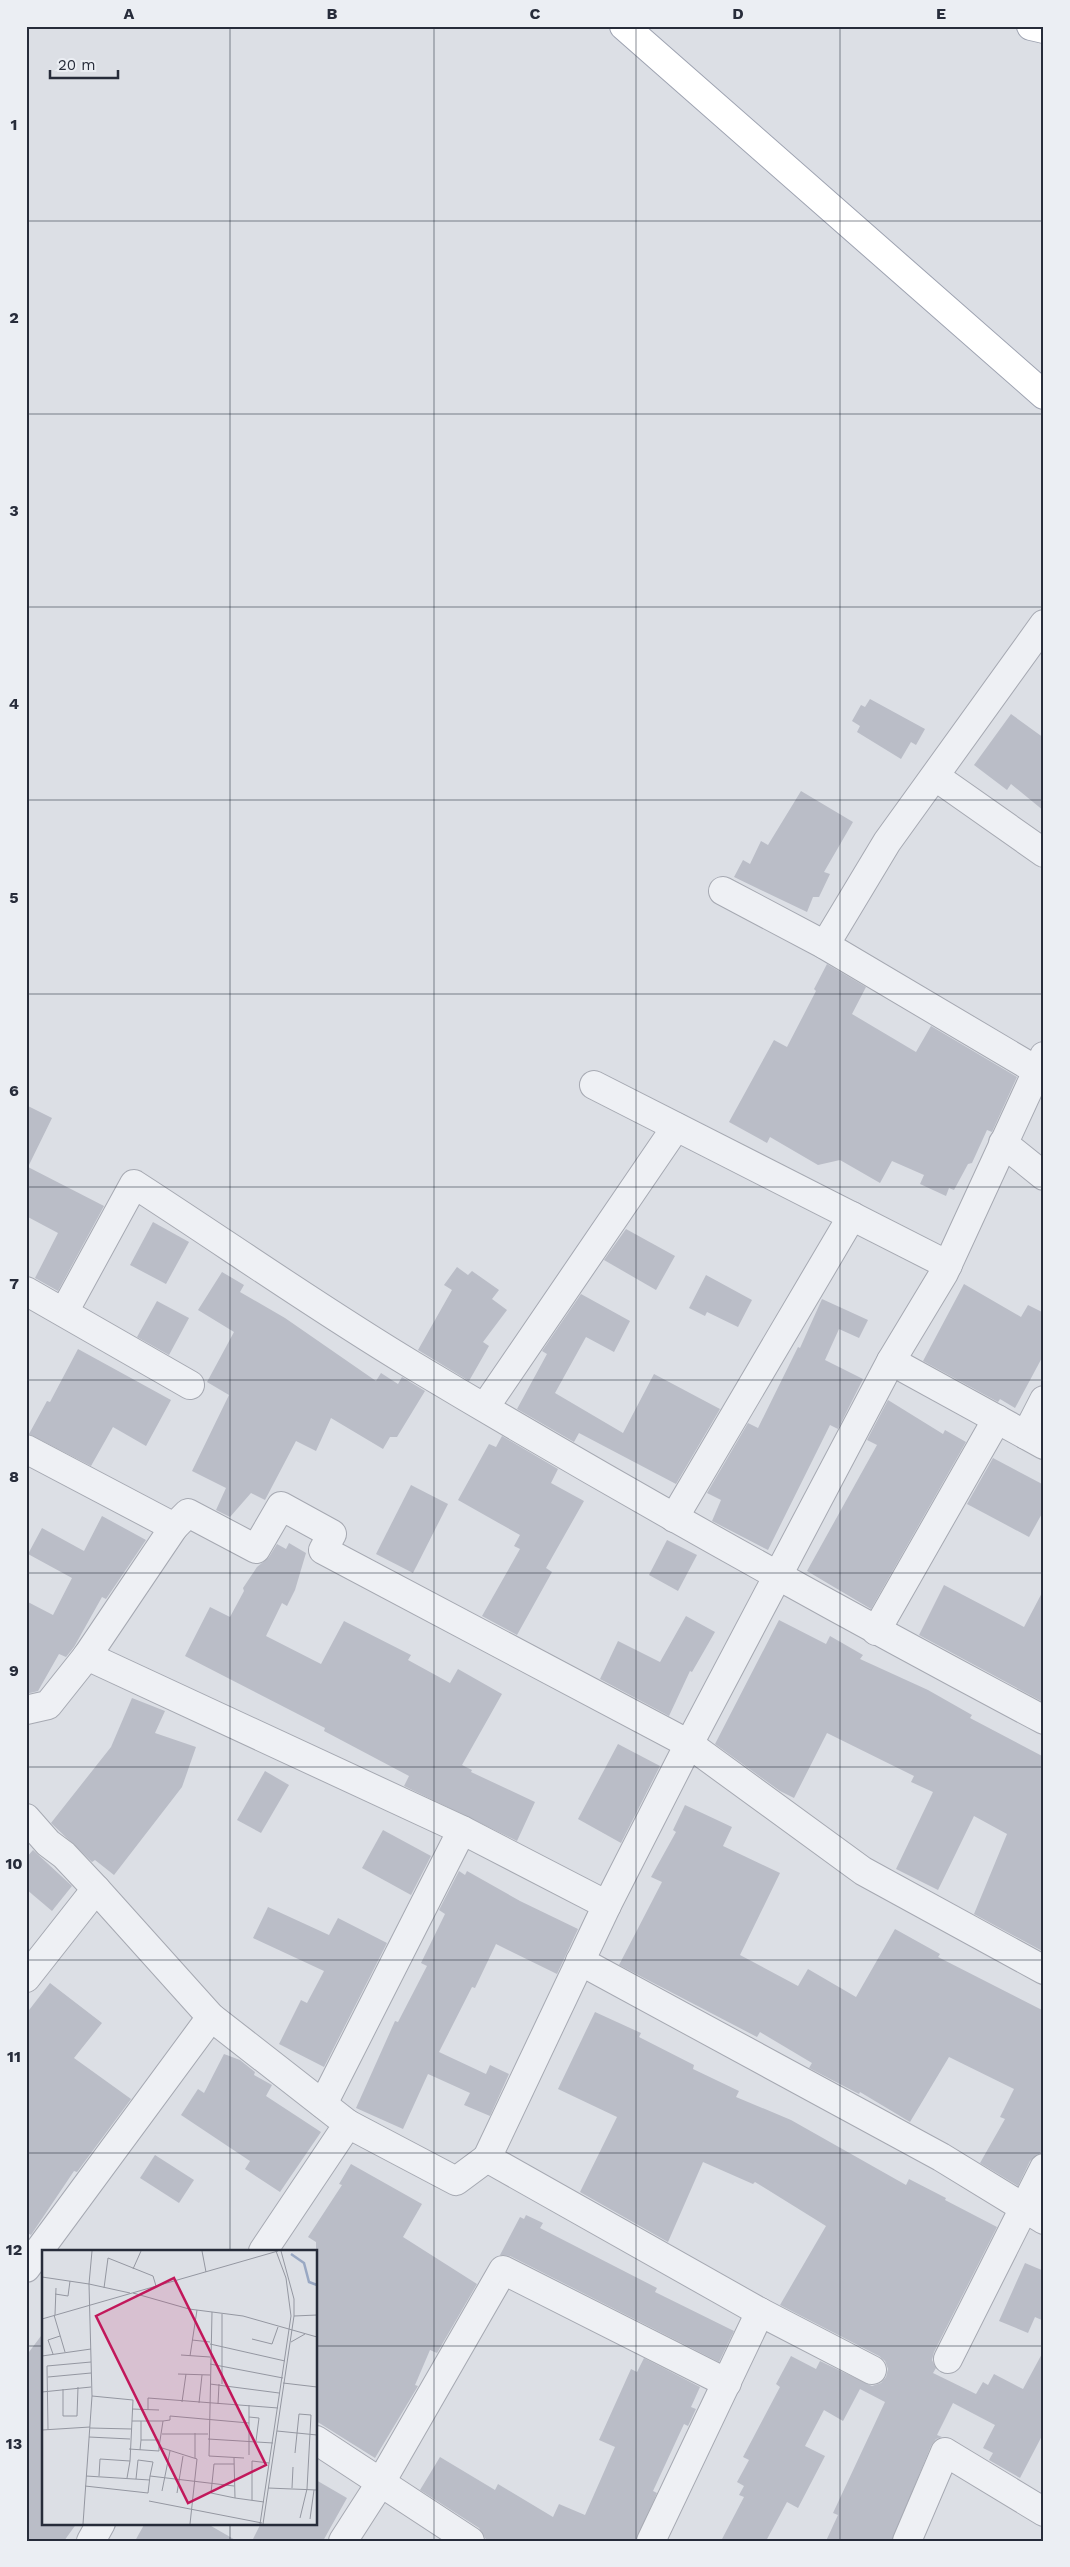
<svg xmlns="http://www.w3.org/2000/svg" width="1070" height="2567" viewBox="0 0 1070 2567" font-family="'Work Sans',sans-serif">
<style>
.building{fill:#babdc7}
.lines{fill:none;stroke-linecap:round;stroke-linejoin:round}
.minor-casing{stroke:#a6a9b2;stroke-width:30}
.major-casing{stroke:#9da2b0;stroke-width:30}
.minor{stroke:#eef0f4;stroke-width:28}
.major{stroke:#fff;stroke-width:28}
.grid{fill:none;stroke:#272c3a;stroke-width:1;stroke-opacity:0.55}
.inset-river{fill:none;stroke:#99a8c3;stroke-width:2.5}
.inset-road{fill:none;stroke:#9497a1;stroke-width:1}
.view{fill:#c2185b;fill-opacity:0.15;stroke:#c2185b;stroke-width:2.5}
.inset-edge{fill:none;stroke:#272c3a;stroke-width:2.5}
.neatline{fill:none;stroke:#272c3a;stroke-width:2}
.grid-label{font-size:16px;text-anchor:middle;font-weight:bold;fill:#272c3a}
</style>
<rect width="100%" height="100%" fill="#dcdfe5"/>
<g class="building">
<path d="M870 699 925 729 916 745 911 742 901 759 857 732 860 726 852 721 861 705 865 707Z"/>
<path d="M1011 714 1044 738V811L1011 784 1007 790 974 765Z"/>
<path d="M801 791 853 822 824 872 830 874 819 897H813L807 912 734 877 743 860 750 864 761 841 768 845Z"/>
<path d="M827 964 866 987 852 1014 916 1052 931 1026 1017 1077 992 1132 987 1130 972 1163 968 1164 954 1190 949 1188 946 1196 920 1184 924 1175 892 1161 880 1183 840 1160 818 1165 770 1137 767 1143 729 1122 774 1040 787 1047 816 991 814 989Z"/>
<path d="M26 1105 52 1118 28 1167 104 1206 58 1291 35 1278 58 1233 26 1216Z"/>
<path d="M153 1222 189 1242 166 1284 130 1265Z"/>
<path d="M626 1229 675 1256 656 1290 604 1260Z"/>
<path d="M457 1267 468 1275 472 1271 499 1290 492 1299 507 1310 483 1342 489 1346 469 1381 418 1350 452 1290 444 1285Z"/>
<path d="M222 1272 244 1285 240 1292 285 1318 376 1381 381 1373 398 1384 402 1377 425 1391 397 1437H390L383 1449 331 1418 316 1451 296 1441 265 1500 251 1493 230 1517 216 1510 226 1488 192 1471 229 1395 207 1382 234 1332 198 1310Z"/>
<path d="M706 1275 752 1300 738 1327 707 1312 705 1316 689 1308Z"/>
<path d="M964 1284 1021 1317 1028 1305 1044 1313V1354L1015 1408 1000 1399 998 1402 923 1361Z"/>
<path d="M581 1294 630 1321 614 1352 586 1337 555 1393 623 1433 654 1374 720 1409 676 1484 579 1433 574 1442 517 1409 547 1354 542 1351Z"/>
<path d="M822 1299 868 1320 859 1338 839 1329 825 1360 863 1379 838 1429 830 1425 768 1550 712 1521 721 1500 707 1493 748 1423 758 1428 798 1347 800 1348Z"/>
<path d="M157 1301 189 1318 169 1355 137 1337Z"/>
<path d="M78 1349 171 1400 146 1446 113 1427 91 1466 29 1434 47 1401 50 1402Z"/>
<path d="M888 1400 943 1434 945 1430 966 1442 871 1609 807 1571 877 1445 867 1440Z"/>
<path d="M502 1436 558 1469 551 1483 584 1501 546 1568 552 1572 517 1635 482 1616 520 1549 514 1546 520 1535 458 1500 489 1444 496 1447Z"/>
<path d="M993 1458 1044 1485V1510L1029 1537 967 1504Z"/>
<path d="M411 1485 448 1504 413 1573 376 1554Z"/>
<path d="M102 1516 146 1540 106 1599 102 1597 74 1647 66 1657 59 1654 38 1691 26 1694V1601L53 1615 72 1578 28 1554 42 1528 84 1551Z"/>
<path d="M667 1540 697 1555 678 1591 649 1575Z"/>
<path d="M289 1543 306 1553 295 1590 287 1606 282 1603 266 1636 321 1664 344 1621 411 1655 408 1660 450 1683 458 1669 502 1694 462 1765 472 1770 471 1772 535 1802 517 1841 404 1786 409 1776 324 1731 325 1728 185 1656 210 1607 230 1617 244 1591 243 1588 257 1567 269 1557 277 1544 286 1549Z"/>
<path d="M944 1585 1024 1627 1044 1589V1696L1041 1701 919 1635Z"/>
<path d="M686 1616 715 1632 692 1672 690 1671 669 1716 600 1679 618 1641 660 1662Z"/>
<path d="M779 1620 826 1644 830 1636 863 1655 860 1659 928 1690 972 1715 970 1718 1044 1757V1952L974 1914 1007 1834 974 1816 938 1890 896 1869 933 1792 911 1782 914 1776 827 1733 794 1798 780 1791 715 1744Z"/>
<path d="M132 1698 165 1711 155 1733 196 1747 182 1787 114 1875 95 1860 92 1862 51 1823 111 1747Z"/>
<path d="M618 1744 660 1766 621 1843 578 1819Z"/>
<path d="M265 1771 289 1785 261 1833 237 1820Z"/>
<path d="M685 1805 732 1827 723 1846 780 1873 740 1955 798 1986 808 1969 856 1997 895 1929 940 1954 938 1957 1044 2011V2147L1040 2153 1030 2161 1018 2186 980 2163 1005 2119 1000 2117 1014 2089 949 2057 910 2122 860 2092 859 2094 809 2068 812 2063 760 2032 757 2037 619 1965 662 1882 651 1877 676 1832 673 1830Z"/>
<path d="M383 1830 431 1856 411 1895 362 1868Z"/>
<path d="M33 1850 72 1886 52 1911 26 1889V1858Z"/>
<path d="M459 1871 465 1875 467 1871 520 1901 578 1929 557 1974 496 1944 475 1988 472 1987 439 2052 486 2074 490 2065 509 2074 490 2116 464 2105 470 2093 428 2074 403 2129 356 2108 395 2021 398 2022 427 1966 421 1963 445 1914 439 1910Z"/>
<path d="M268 1907 329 1935 338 1918 387 1943 324 2067 279 2044 301 2000 307 2003 324 1971 253 1938Z"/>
<path d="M50 1983 102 2023 74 2058 131 2099 77 2172 74 2171 31 2235 26 2232V2014Z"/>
<path d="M595 2012 641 2033 639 2037 694 2065 693 2069 739 2091 736 2097 791 2120 906 2185 909 2179 946 2198 945 2200 997 2227 934 2352 932 2360 936 2368 933 2373 976 2394 983 2382 988 2385 994 2374 1023 2389 1044 2350V2432L1020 2478 989 2460 993 2453 983 2448 995 2425 953 2403 937 2435 942 2437 936 2439 931 2446 892 2541H826L838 2515 833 2513 885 2402 860 2389 843 2421 824 2410 805 2446 825 2456 798 2508 787 2502 766 2541H721L744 2497 739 2495 744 2486 737 2482 749 2460 743 2457 780 2387 776 2384 791 2356 816 2369 820 2361 872 2386 881 2383 886 2377 888 2369 885 2361 879 2356 780 2305 826 2226 755 2182 753 2184 703 2162 668 2242 580 2192 617 2117 558 2089Z"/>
<path d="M224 2054 240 2060 255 2072 254 2075 272 2085 266 2096 321 2132 280 2192 245 2169 250 2161 181 2115 198 2089 204 2093Z"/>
<path d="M155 2155 194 2180 179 2203 140 2178Z"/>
<path d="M351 2164 422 2204 403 2237 477 2284 437 2353 430 2350 415 2385 418 2386 375 2458 316 2421V2242L308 2237 342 2185 339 2184Z"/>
<path d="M526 2215 543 2223 540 2228 657 2288 655 2292 734 2331 719 2362 510 2256 500 2255 520 2217 524 2219Z"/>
<path d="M1025 2263 1044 2271V2321L1035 2317 1028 2333 999 2321Z"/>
<path d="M44 2332V2523H77L64 2541H26V2356Z"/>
<path d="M644 2358 700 2387 691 2407 696 2409 688 2426 684 2424 653 2491 657 2493 636 2541H487L479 2528 420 2490 440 2457 495 2490 498 2484 553 2517 559 2504 585 2515 615 2447 599 2440 631 2369 637 2372Z"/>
<path d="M316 2480 347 2498 323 2541H252L261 2523H316Z"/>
<path d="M145 2523H206L237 2541H135Z"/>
</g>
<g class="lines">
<defs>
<g id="minor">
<path d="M936 777 1044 853"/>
<path d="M723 891 825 945 1036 1070"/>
<path d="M825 945 887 842 1044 624"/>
<path d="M594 1085 948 1265"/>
<path d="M1003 1143 1044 1176"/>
<path d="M26 1291 190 1385"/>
<path d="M64 1312 134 1184C227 1244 319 1309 414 1366 621 1490 831 1607 1044 1720"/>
<path d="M891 1361 1044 1445"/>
<path d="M485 1407 676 1127"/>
<path d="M1026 1435 1044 1400"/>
<path d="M26 1449 174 1527 188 1513 256 1549 281 1506 332 1534 323 1550 689 1744 863 1871 1044 1970"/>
<path d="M674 1518 852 1216"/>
<path d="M876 1631 997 1419"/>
<path d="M87 1656 462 1830 607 1905"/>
<path d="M26 1710 48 1705 87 1656 174 1527"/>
<path d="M26 1818 48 1843 64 1855 96 1889 211 2017 348 2124 263 2251"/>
<path d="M580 1961 941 2157 1044 2220"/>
<path d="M26 1978 96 1889"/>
<path d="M323 2104 462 1830"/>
<path d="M348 2124 456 2181 487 2158"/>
<path d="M26 2268 211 2017"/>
<path d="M948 2359 1044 2168"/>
<path d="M872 2370 760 2312 487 2158 607 1905 689 1744 891 1361 944 1273 1044 1056"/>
<path d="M316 2440 470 2541"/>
<path d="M91 2541 101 2523"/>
<path d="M343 2541 381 2482 503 2270 727 2383"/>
<path d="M651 2541 760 2312"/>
<path d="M907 2541 945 2452 1044 2512"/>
</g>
<g id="major">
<path d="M624 26 1044 395"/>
<path d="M1031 26 1044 29"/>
</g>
</defs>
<use href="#minor" class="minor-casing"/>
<use href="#major" class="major-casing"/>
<use href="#minor" class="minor"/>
<use href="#major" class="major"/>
</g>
<path class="grid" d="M230 26V2251M434 26V2541M636 26V2541M840 26V2541M26 221H1044M26 414H1044M26 607H1044M26 800H1044M26 994H1044M26 1187H1044M26 1380H1044M26 1573H1044M26 1767H1044M26 1960H1044M26 2153H1044M26 2346H44M316 2346H1044M230 2523V2541"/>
<g transform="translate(42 2250)">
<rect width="275" height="275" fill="#dcdfe5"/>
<path class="inset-river" d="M249 4 262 13 267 32 275 35"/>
<path class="inset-road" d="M160 1 164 22M91 19 99 1M0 27 47 34 50 1M62 38 66 8 111 26 114 36M91 43 147 59 201 66 275 87M13 44 26 46 28 31M170 62 167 206 202 208M180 64V134M12 65 23 102M13 65 14 38M252 66 275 65M0 69 236 1M210 89 230 94 236 77M150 90 168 92M249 92 263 84M168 94 243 111M11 104 6 90 18 86M139 105 168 107M0 106 49 99M148 106 155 60M168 114 241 128M136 124 168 125M6 127 49 123M241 133 275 137M168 134 237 143M21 139V166H35L36 137M0 142 49 137M50 146 91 150 88 211M140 152 144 124M157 153 160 125M176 154 177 134M90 159 117 160M106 160V148L236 158M207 167 217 168 214 191M90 171H121L128 170V166L207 173M121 171 117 197 155 209 148 274M48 178 90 179M0 180 48 177M6 180 5 116 49 112M235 181 275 185M120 184H166M47 187 88 189M166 189 231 193M99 190V171M87 199 117 201V197M98 200 99 190H117M253 203 257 164 269 165 265 239 258 268M207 205V155M153 208V183M192 208 193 248 222 252M192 214H172L169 243 193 248M44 226 108 230M57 226 58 209 88 211 85 228M94 229 96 210 111 212 108 226M43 236 106 243 108 226 192 236M226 238 275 240M250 238 251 217M120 241 128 201M135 243 141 206M210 250V211L227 213M107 251 220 273M268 269 272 240M41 274 50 146 47 34 88 43M218 274 249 66 244 28 234 1M221 274 252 66V49L239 1"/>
<path class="view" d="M132 28 224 215 146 253 54 66Z"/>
<rect width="275" height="275" class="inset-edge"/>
</g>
<rect width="1070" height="2567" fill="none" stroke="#ebeef3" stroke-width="55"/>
<path d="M50 70v8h68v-8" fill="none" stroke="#272c3a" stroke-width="2.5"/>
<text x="58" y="70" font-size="15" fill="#272c3a" stroke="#ebeef3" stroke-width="4" paint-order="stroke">20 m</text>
<rect x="28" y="28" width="1014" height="2512" class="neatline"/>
<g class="grid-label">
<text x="129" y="19">A</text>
<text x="332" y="19">B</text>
<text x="535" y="19">C</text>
<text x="738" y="19">D</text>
<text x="941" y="19">E</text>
<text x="14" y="130">1</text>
<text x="14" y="323">2</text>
<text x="14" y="516">3</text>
<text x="14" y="709">4</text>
<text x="14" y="903">5</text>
<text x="14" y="1096">6</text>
<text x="14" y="1289">7</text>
<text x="14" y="1482">8</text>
<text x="14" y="1676">9</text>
<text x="14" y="1869">10</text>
<text x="14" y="2062">11</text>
<text x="14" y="2255">12</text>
<text x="14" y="2449">13</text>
</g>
</svg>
